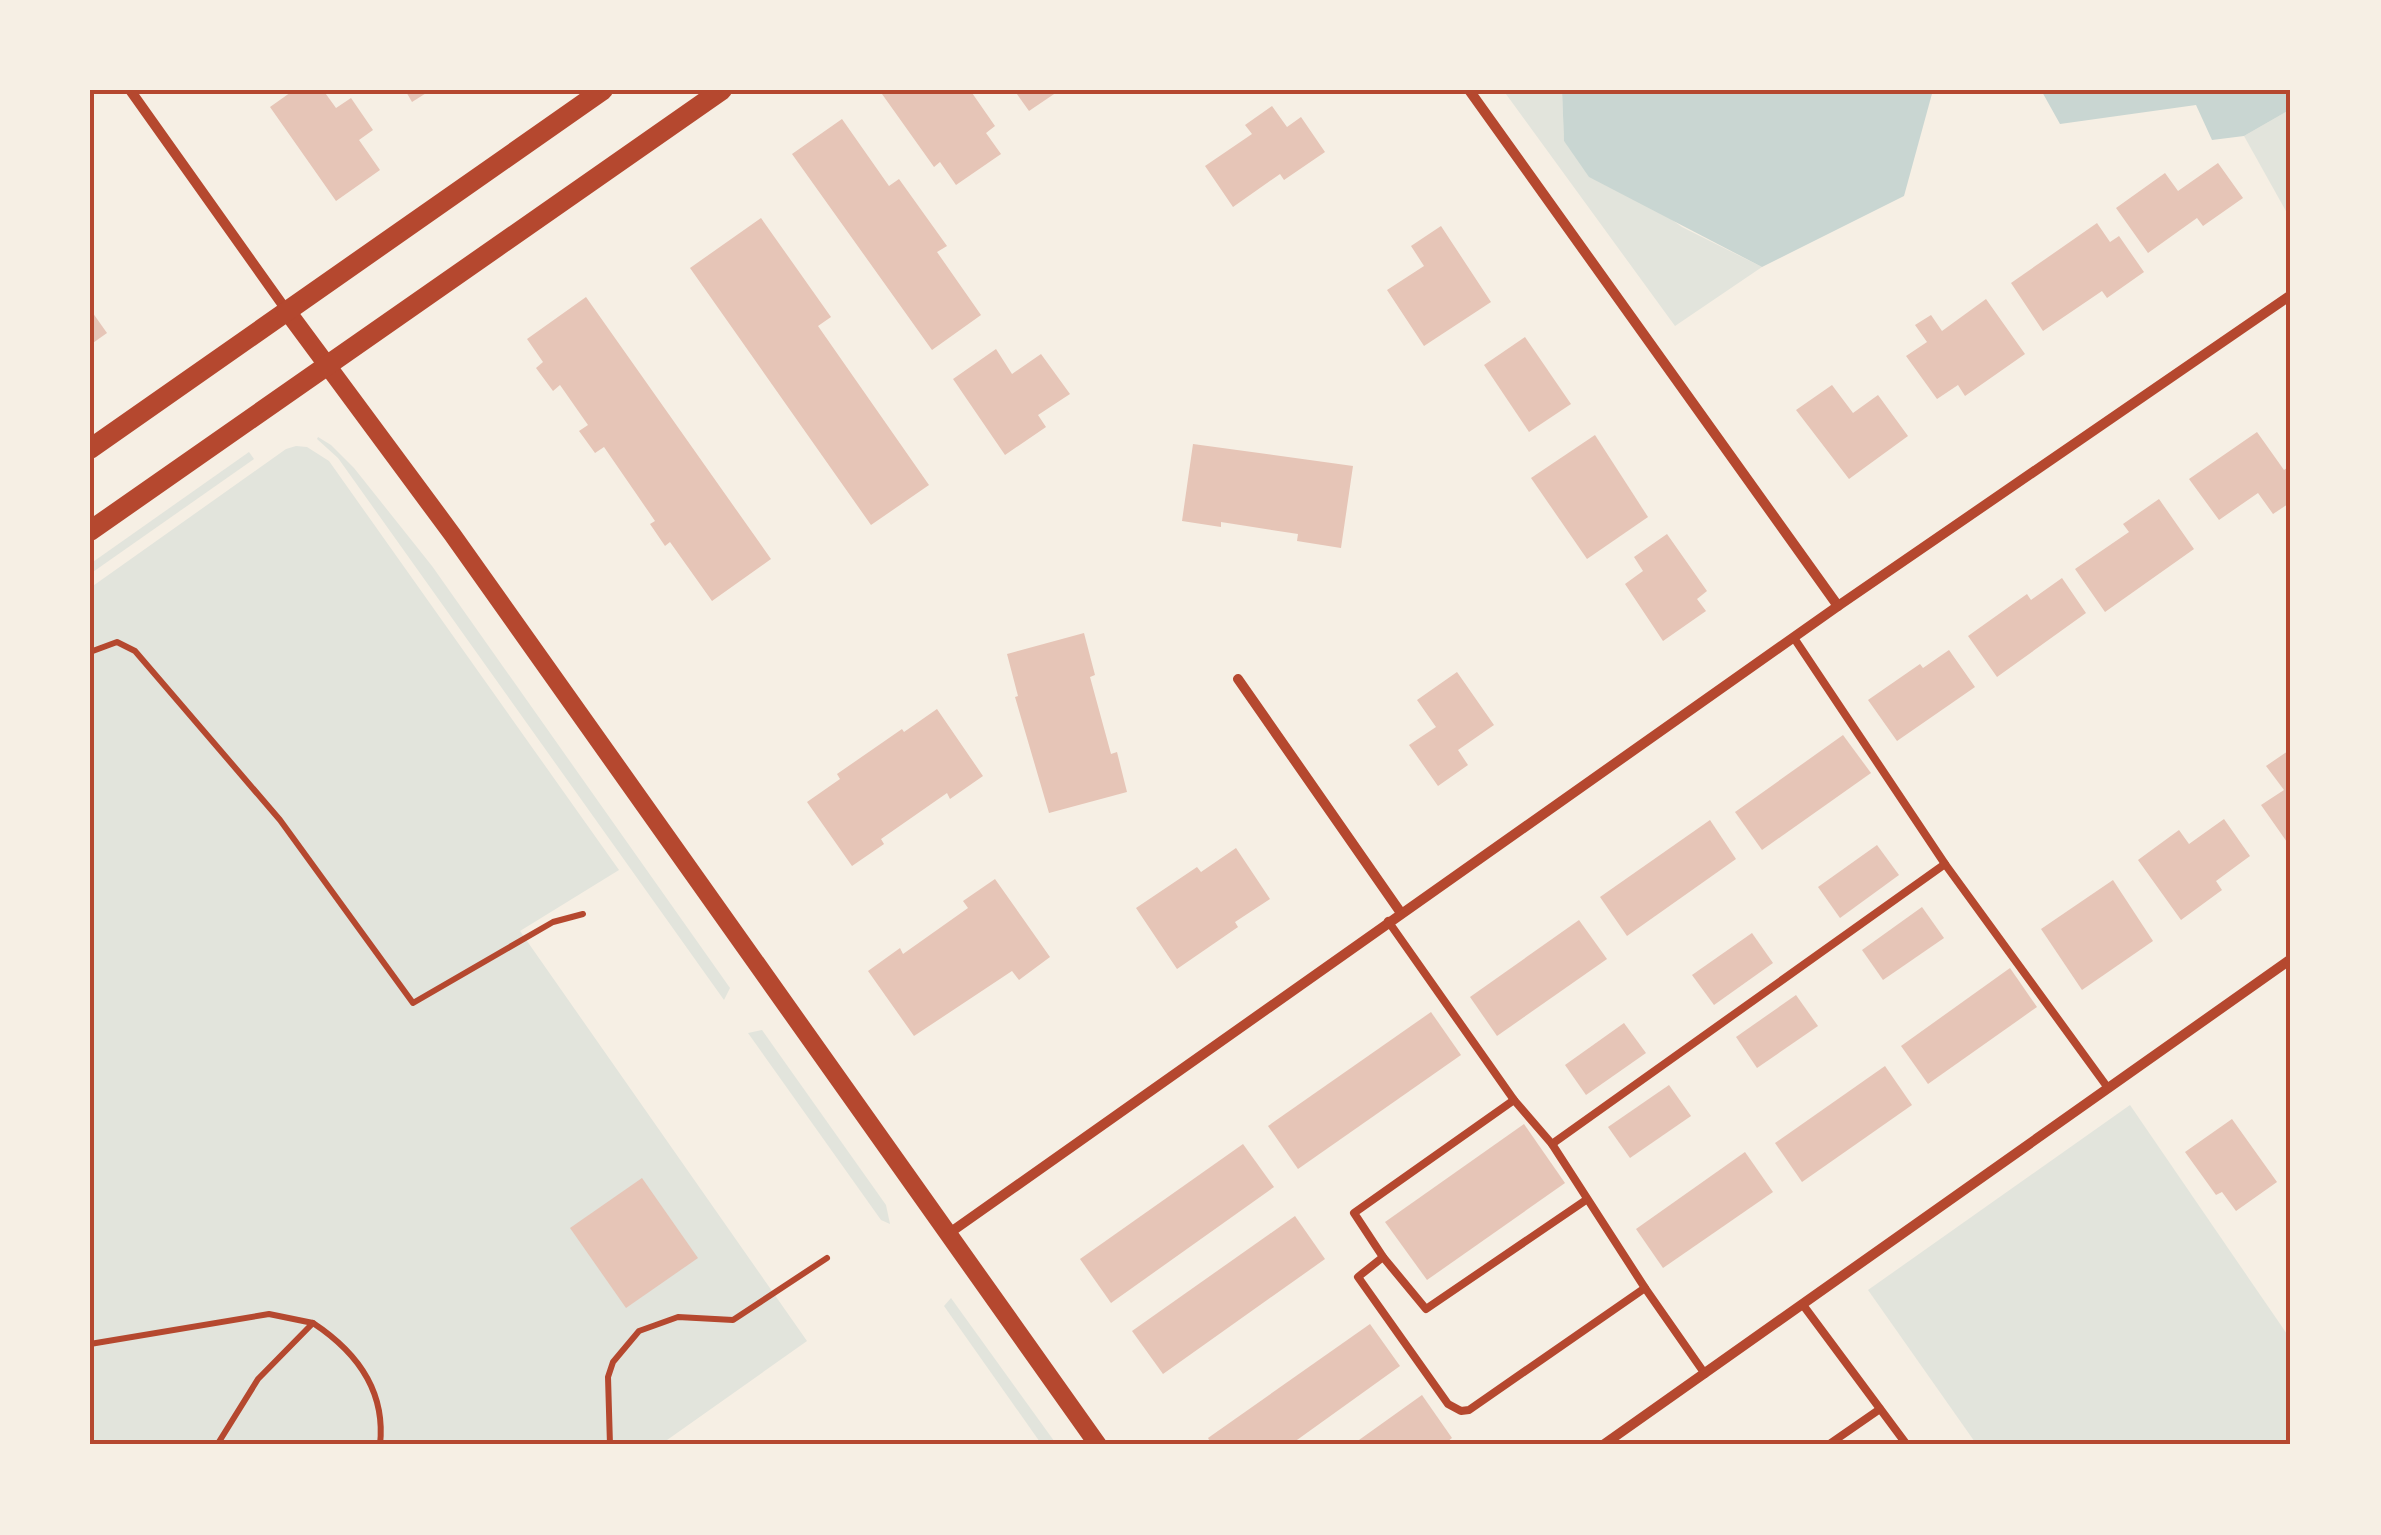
<svg xmlns="http://www.w3.org/2000/svg" width="2381" height="1535" viewBox="0 0 2381 1535" font-family="'Fira Sans Condensed',sans-serif">
<style>
.green{fill:#e2e4dc}
.water{fill:#c9d6d2}
.building{fill:#e6c5b7}
.lines{fill:none;stroke-linecap:round;stroke-linejoin:round}
.path{stroke:#b5482f;stroke-width:6}
.service{stroke:#b5482f;stroke-width:8}
.minor{stroke:#b5482f;stroke-width:10}
.tertiary{stroke:#b5482f;stroke-width:18}
.secondary{stroke:#b5482f;stroke-width:20}
.neatline{fill:none;stroke:#b5482f;stroke-width:4}
</style>
<rect width="100%" height="100%" fill="#f6efe4"/>
<g class="green">
<path d="M1503 90H1562L1564 141 1682 227 1762 267 1675 326Z"/>
<path d="M2291 109V220L2244 136Z"/>
<path d="M318 437 331 445 354 468 432 566 730 988 724 1000 338 458 317 439Z"/>
<path d="M296 446 307 447 329 461 619 870 520 931 807 1341 660 1445H90V588L286 449Z"/>
<path d="M249 452 254 459 90 574V564Z"/>
<path d="M762 1030 886 1205 890 1224 881 1220 748 1033Z"/>
<path d="M2130 1105 2291 1340V1445H1977L1868 1290Z"/>
<path d="M951 1298 1057 1445H1042L944 1306Z"/>
</g>
<g class="water">
<path d="M1562 90H1933L1904 196 1762 267 1589 177 1564 141Z"/>
<path d="M2041 90H2291V109L2244 136 2212 140 2196 105 2060 124Z"/>
</g>
<g class="building">
<path d="M294 90H323L336 108 351 98 373 130 359 140 380 170 336 201 270 107Z"/>
<path d="M405 90H431L412 102Z"/>
<path d="M888 90H970L995 126 986 133 1001 154 956 185 940 162 934 167 882 94Z"/>
<path d="M1014 90H1060L1029 111Z"/>
<path d="M1272 106 1287 127 1301 117 1325 152 1284 180 1280 174 1233 207 1205 166 1252 134 1245 125Z"/>
<path d="M842 119 889 186 899 179 947 246 937 252 981 315 932 350 792 154Z"/>
<path d="M2218 163 2243 198 2203 226 2197 218 2148 253 2116 208 2165 173 2178 191Z"/>
<path d="M761 218 831 317 818 326 929 485 871 525 690 268Z"/>
<path d="M2097 223 2110 242 2119 236 2144 272 2107 298 2102 291 2043 331 2011 283Z"/>
<path d="M1441 226 1491 302 1424 346 1387 290 1424 266 1411 246Z"/>
<path d="M586 297 771 559 712 601 670 542 665 546 650 524 655 521 604 447 595 453 579 431 588 425 560 385 553 391 536 368 543 362 527 339Z"/>
<path d="M1986 299 2025 354 1965 396 1958 385 1937 399 1906 356 1927 342 1915 325 1931 315 1942 331Z"/>
<path d="M90 309 107 333 90 345Z"/>
<path d="M1525 337 1571 404 1529 432 1484 365Z"/>
<path d="M996 349 1012 374 1041 354 1070 394 1038 415 1046 427 1005 455 953 379Z"/>
<path d="M1832 385 1853 413 1878 395 1908 436 1849 479 1796 410Z"/>
<path d="M2257 432 2284 470 2287 468 2291 474V502L2273 514 2258 493 2219 520 2189 479Z"/>
<path d="M1595 435 1648 517 1587 559 1531 478Z"/>
<path d="M1193 444 1353 466 1341 548 1297 541 1298 534 1221 522V527L1182 521Z"/>
<path d="M2159 499 2194 549 2105 612 2075 569 2129 532 2123 524Z"/>
<path d="M1667 534 1707 591 1697 599 1706 611 1663 641 1625 584 1643 571 1634 557Z"/>
<path d="M2062 578 2086 613 1997 677 1968 636 2027 594 2031 600Z"/>
<path d="M1084 633 1095 675 1090 677 1111 754 1117 752 1127 792 1049 813 1015 697 1018 696 1007 654Z"/>
<path d="M1949 650 1975 687 1897 741 1868 700 1920 664 1923 668Z"/>
<path d="M1457 672 1494 725 1458 750 1468 765 1438 786 1409 745 1436 727 1417 700Z"/>
<path d="M937 709 983 776 950 799 947 793 881 839 884 844 852 866 807 802 840 779 837 774 902 729 904 732Z"/>
<path d="M1843 735 1871 773 1762 850 1735 812Z"/>
<path d="M2291 749V843L2289 845 2261 805 2284 790 2266 766Z"/>
<path d="M2224 819 2250 856 2216 881 2222 890 2181 920 2138 860 2179 830 2189 844Z"/>
<path d="M1710 820 1736 859 1627 936 1600 897Z"/>
<path d="M1877 845 1899 875 1840 918 1818 887Z"/>
<path d="M1236 848 1270 899 1235 922 1238 927 1177 969 1136 908 1197 867 1201 872Z"/>
<path d="M995 879 1050 957 1019 980 1012 971 914 1036 868 971 900 948 903 954 968 908 963 901Z"/>
<path d="M2113 880 2153 941 2082 990 2041 929Z"/>
<path d="M1922 907 1944 938 1883 980 1862 950Z"/>
<path d="M1579 920 1607 959 1497 1036 1470 997Z"/>
<path d="M1752 933 1773 963 1714 1005 1692 975Z"/>
<path d="M2010 968 2037 1007 1928 1084 1901 1046Z"/>
<path d="M1796 995 1818 1026 1757 1068 1736 1037Z"/>
<path d="M1431 1012 1461 1055 1298 1169 1268 1126Z"/>
<path d="M1624 1023 1646 1053 1586 1095 1565 1065Z"/>
<path d="M1885 1066 1912 1105 1802 1182 1775 1143Z"/>
<path d="M1669 1085 1691 1116 1630 1158 1608 1127Z"/>
<path d="M2232 1119 2277 1182 2236 1211 2222 1192 2216 1195 2185 1152Z"/>
<path d="M1524 1124 1565 1183 1427 1280 1385 1222Z"/>
<path d="M1243 1144 1274 1187 1111 1303 1080 1259Z"/>
<path d="M1745 1152 1773 1192 1663 1268 1636 1229Z"/>
<path d="M642 1178 698 1258 626 1308 570 1228Z"/>
<path d="M1295 1216 1325 1259 1163 1374 1132 1331Z"/>
<path d="M1370 1324 1400 1366 1290 1445H1212L1208 1438Z"/>
<path d="M1422 1395 1452 1438 1443 1445H1352Z"/>
</g>
<g class="lines">
<g class="path">
<path d="M90 652 117 642 135 651 280 820 413 1003 553 922 583 914"/>
<path d="M313 1323C357 1352 386 1391 380 1445"/>
<path d="M90 1344 269 1314 313 1323 258 1379 217 1445"/>
<path d="M610 1445 608 1377 613 1362 639 1331 678 1317 733 1320 827 1258"/>
</g>
<g class="service">
<path d="M1794 638 1945 864 2108 1088"/>
<path d="M1388 921 1514 1100 1552 1144 1645 1288 1705 1374"/>
<path d="M1514 1100 1354 1213 1383 1257 1426 1309 1586 1200"/>
<path d="M1552 1144 1945 864"/>
<path d="M1383 1257 1358 1277 1448 1404 1461 1411 1469 1410 1645 1288"/>
<path d="M1803 1305 1907 1445"/>
<path d="M1828 1445 1880 1409"/>
</g>
<g class="minor">
<path d="M130 90 287 311"/>
<path d="M1469 90 1838 606"/>
<path d="M1238 679 1401 913"/>
<path d="M948 1234 1838 606 2291 295"/>
<path d="M1603 1445 2291 959"/>
</g>
<path class="tertiary" d="M287 311 452 534 1098 1445"/>
<g class="secondary">
<path d="M90 449 603 90"/>
<path d="M90 531 722 90"/>
</g>
</g>
<rect width="2381" height="1535" fill="none" stroke="#f6efe4" stroke-width="185"/>
<rect x="92" y="92" width="2196" height="1350" class="neatline"/>
</svg>
